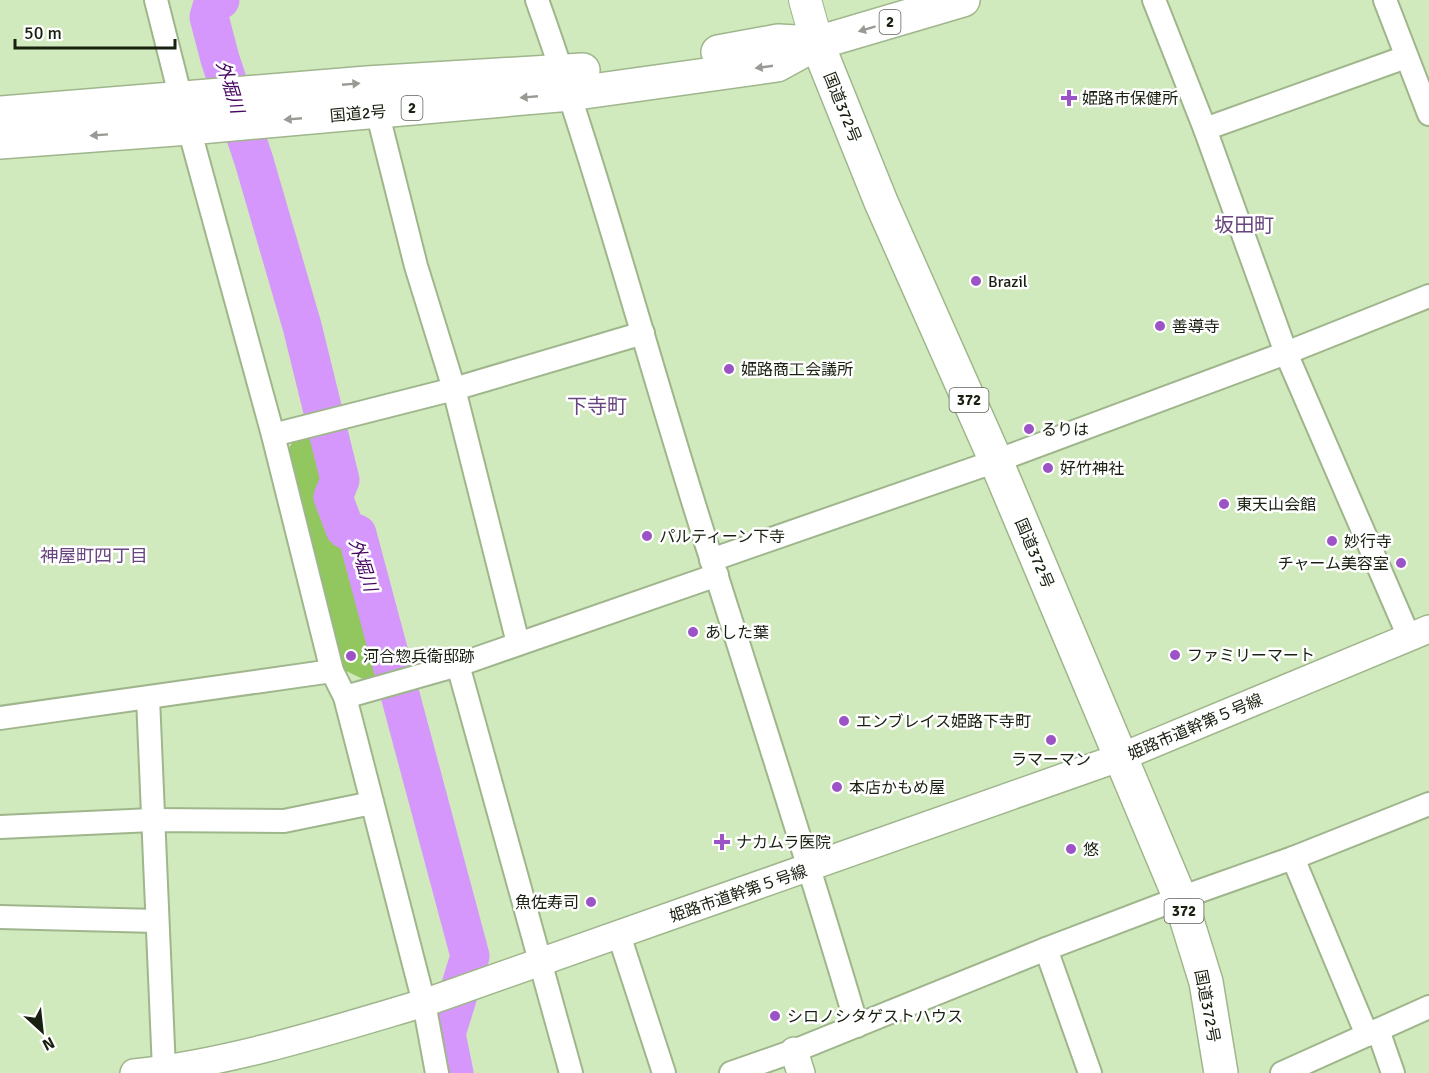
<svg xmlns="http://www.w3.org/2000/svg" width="1429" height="1073" viewBox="0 0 1429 1073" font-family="Signika,'Noto Sans JP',sans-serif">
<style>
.green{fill:#92c760}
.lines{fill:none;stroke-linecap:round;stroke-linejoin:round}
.river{stroke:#d597fb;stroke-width:39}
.minor-casing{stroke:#9fb68c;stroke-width:26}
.tertiary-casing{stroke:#9fb68c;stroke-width:30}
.secondary-casing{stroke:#9fb68c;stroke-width:34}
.trunk-casing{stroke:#9fb68c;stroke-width:36}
.minor{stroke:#fff;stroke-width:22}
.tertiary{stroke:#fff;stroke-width:27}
.secondary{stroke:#fff;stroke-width:32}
.trunk{stroke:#fff;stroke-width:33}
.oneway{fill:#979b93}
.poi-dot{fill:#9c53c6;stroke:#fff;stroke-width:2}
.labels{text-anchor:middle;stroke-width:5;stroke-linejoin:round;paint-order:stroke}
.shield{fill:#fff;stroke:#5d6358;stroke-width:1.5}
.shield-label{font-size:15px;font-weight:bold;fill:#182010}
.poi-label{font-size:16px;fill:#182010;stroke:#fff;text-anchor:start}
.street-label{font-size:16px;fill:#182010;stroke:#fff}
.water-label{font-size:18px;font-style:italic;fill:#470763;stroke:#fff}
.neighbourhood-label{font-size:18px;fill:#69457f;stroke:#fff}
.quarter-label{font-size:20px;fill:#69457f;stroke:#fff}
</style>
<rect width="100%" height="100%" fill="#d0e9bd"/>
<path class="green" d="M334 428 403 670 365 680 344 670 286 452 295 439Z"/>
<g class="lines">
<path class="river" d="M220 0 213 3 209 17 220 59 254 161 302 326 340 480 333 497 345 529 357 534 470 956 446 1034 454 1073"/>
<defs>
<g id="minor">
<path d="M156 0 181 99 273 435 332 671 345 697 424 1003 437 1073"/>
<path d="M537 0C602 182 650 368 709 552 759 709 810 867 857 1026"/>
<path d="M1154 0 1205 129 1286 353 1409 637"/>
<path d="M1385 0 1429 114"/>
<path d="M377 111 416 266 454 389 518 643"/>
<path d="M1205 129 1406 57"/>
<path d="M273 435 454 389 643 333"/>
<path d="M711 560 996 461 1286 353 1429 296"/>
<path d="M458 665 571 1073"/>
<path d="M345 697 458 665 717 575"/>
<path d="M148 698 164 1070"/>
<path d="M0 718 332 671"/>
<path d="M0 827 152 820 284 821 372 803"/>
<path d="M1293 858 1367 1035"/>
<path d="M0 917 157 921"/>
<path d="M619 935 664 1073"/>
<path d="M1046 949 1090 1073"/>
<path d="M1378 1030 1393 1073"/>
<path d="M731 1073 794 1051 1046 949 1180 898 1293 858 1429 804"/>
<path d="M1282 1073 1429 1007"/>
</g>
<g id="tertiary">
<path d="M794 1051 801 1073"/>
<path d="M134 1073C233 1062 329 1031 424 1003L1121 757 1429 629"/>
</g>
<path id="secondary" d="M805 0 817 43"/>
<g id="trunk">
<path d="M817 43 881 202 996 461 1180 898 1206 982 1221 1073"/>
<path d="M718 52 778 41 815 43"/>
<path d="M0 113 367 83 583 70"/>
<path d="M0 142 189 128 570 94 777 65 817 43 963 0"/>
</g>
</defs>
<use href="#minor" class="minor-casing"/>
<use href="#tertiary" class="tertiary-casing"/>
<use href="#secondary" class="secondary-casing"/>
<use href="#trunk" class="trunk-casing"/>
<use href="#minor" class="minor"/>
<use href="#tertiary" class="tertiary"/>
<use href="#secondary" class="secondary"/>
<use href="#trunk" class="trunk"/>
</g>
<defs><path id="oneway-solid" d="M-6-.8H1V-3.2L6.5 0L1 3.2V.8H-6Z" transform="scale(1.5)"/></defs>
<g class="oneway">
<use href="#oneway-solid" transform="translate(867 29) rotate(163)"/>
<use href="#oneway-solid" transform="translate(764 67) rotate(172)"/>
<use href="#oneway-solid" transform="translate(351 84) rotate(-5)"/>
<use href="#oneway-solid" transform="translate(529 97) rotate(175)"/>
<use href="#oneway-solid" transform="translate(293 119) rotate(175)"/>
<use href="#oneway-solid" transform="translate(99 135) rotate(176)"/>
</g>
<g class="poi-dot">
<path d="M1066 89h6v6h6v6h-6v6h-6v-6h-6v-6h6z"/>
<circle cx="976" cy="281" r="6"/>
<circle cx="1160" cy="326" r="6"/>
<circle cx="729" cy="369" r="6"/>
<circle cx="1029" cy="429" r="6"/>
<circle cx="1048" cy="468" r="6"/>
<circle cx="1224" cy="504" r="6"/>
<circle cx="647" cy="536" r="6"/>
<circle cx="1332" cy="541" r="6"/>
<circle cx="1401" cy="563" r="6"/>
<circle cx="693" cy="632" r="6"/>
<circle cx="1175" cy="655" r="6"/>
<circle cx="351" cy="656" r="6"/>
<circle cx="844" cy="721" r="6"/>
<circle cx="1051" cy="740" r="6"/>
<circle cx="837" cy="787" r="6"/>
<path d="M719 833h6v6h6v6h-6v6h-6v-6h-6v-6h6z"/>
<circle cx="1071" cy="849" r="6"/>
<circle cx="591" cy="902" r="6"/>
<circle cx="775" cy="1016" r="6"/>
</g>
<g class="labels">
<g class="shield">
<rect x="879.5" y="10" width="21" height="24" rx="4.5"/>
<rect x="401.5" y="96" width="21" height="24" rx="4.5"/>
<rect x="949.5" y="388" width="39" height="24" rx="4.5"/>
<rect x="1164.5" y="899" width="39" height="24" rx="4.5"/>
</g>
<g class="shield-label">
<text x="890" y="27">2</text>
<text x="412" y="113">2</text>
<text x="969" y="405">372</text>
<text x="1184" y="916">372</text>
</g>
<g class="poi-label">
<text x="1082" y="104">姫路市保健所</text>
<text x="988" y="287">Brazil</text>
<text x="1172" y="332">善導寺</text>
<text x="741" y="375">姫路商工会議所</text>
<text x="1041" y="435">るりは</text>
<text x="1060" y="474">好竹神社</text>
<text x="1236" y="510">東天山会館</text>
<text x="659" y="542">パルティーン下寺</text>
<text x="1344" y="547">妙行寺</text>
<text x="1389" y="569" text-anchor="end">チャーム美容室</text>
<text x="705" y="638">あした葉</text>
<text x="1187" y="661">ファミリーマート</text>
<text x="363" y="662">河合惣兵衛邸跡</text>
<text x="856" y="727">エンブレイス姫路下寺町</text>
<text x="1051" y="765" text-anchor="middle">ラマーマン</text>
<text x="849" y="793">本店かもめ屋</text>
<text x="736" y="848">ナカムラ医院</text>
<text x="1083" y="855">悠</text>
<text x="579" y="908" text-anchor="end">魚佐寿司</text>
<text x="787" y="1022">シロノシタゲストハウス</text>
</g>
<g class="street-label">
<text transform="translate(843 107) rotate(68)" y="6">国道372号</text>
<text transform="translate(358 113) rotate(-5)" y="6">国道2号</text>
<text transform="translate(1035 553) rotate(67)" y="6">国道372号</text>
<text transform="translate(1195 726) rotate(-23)" y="6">姫路市道幹第５号線</text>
<text transform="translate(738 893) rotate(-19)" y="6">姫路市道幹第５号線</text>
<text transform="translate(1208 1006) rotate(79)" y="6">国道372号</text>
</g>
<g class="water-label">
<text transform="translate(230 87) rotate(73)" y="6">外堀川</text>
<text transform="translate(363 565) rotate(72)" y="6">外堀川</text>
</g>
<g class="neighbourhood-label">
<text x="94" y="562">神屋町四丁目</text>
</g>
<g class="quarter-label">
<text x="1244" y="232">坂田町</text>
<text x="597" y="413">下寺町</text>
</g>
</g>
<g transform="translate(42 1031) rotate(153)" stroke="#ffffff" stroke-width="4.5" paint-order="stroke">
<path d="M0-4.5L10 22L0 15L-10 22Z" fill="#182010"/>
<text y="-9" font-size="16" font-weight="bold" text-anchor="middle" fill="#182010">N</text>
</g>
<path d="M15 39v9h160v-9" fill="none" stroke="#182010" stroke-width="3"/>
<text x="24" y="39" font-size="18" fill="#182010" stroke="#ffffff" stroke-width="4.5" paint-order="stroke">50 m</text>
</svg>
